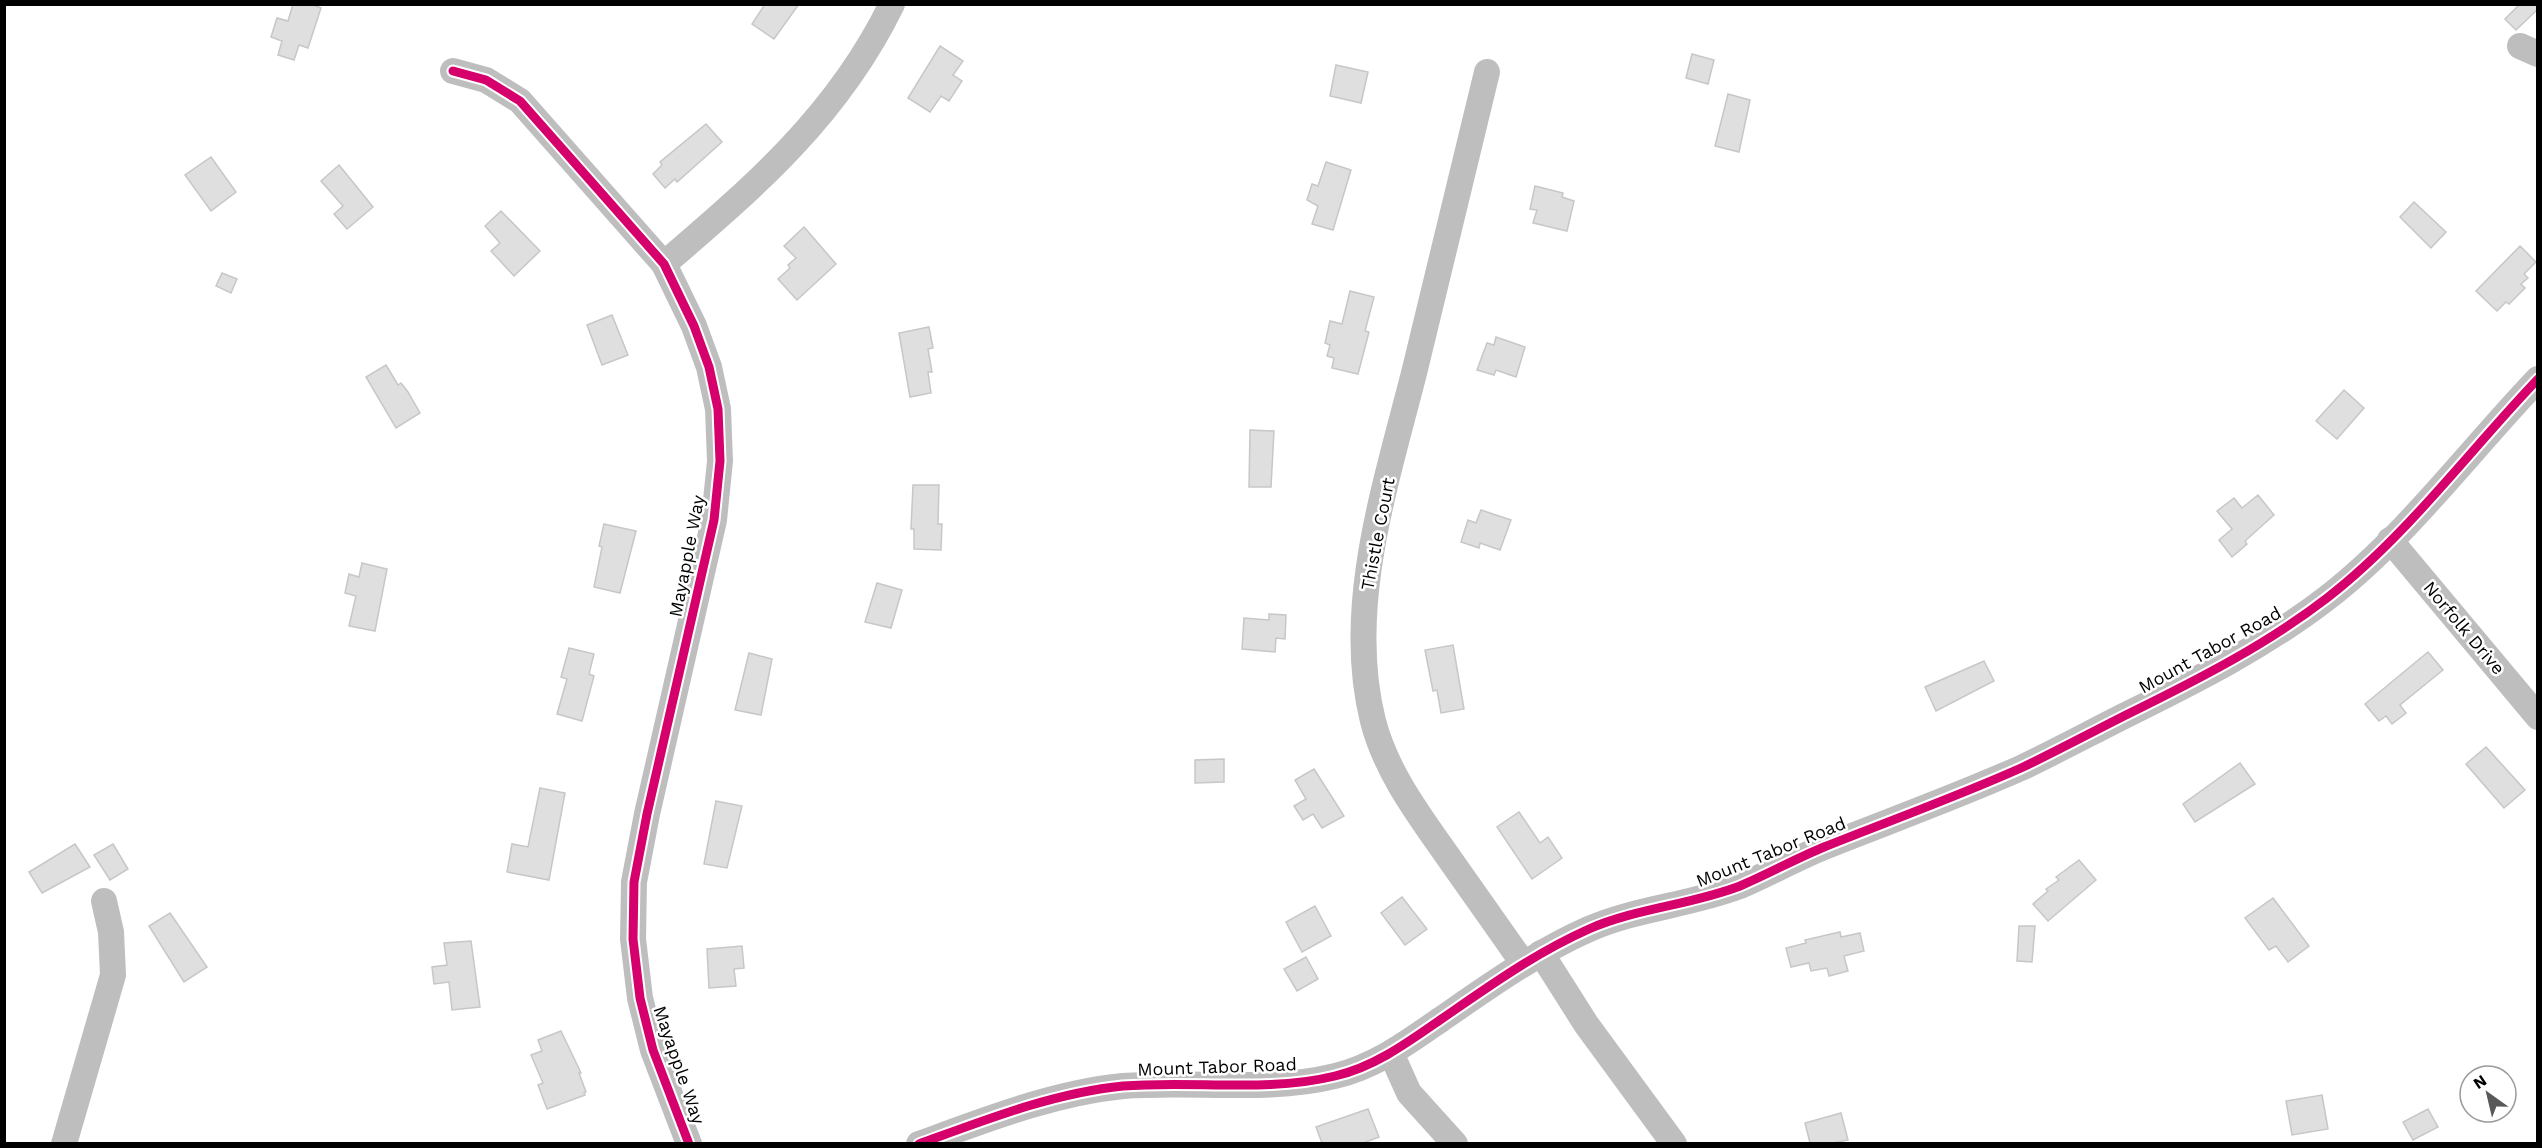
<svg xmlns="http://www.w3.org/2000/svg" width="2542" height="1148" viewBox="0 0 2542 1148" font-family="'Work Sans',sans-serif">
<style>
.building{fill:#dfdfdf;stroke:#c7c7c7;stroke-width:1.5}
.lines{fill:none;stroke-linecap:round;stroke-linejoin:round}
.minor{stroke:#bebebe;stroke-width:26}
.cycleway-casing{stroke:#fff;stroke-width:13}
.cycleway{stroke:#d6006c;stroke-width:9}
.labels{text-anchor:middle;stroke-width:5;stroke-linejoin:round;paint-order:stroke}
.street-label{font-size:18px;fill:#000;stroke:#fff}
</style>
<rect width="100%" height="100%" fill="#fff"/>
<g class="building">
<path d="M293 4H310L321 8 308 48 299 45 294 60 278 55 282 41 271 37 277 18 288 21Z"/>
<path d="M765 4H799L774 39 752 24Z"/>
<path d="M2520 4H2538V9L2516 30 2505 19Z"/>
<path d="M940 46 963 61 953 75 962 81 949 101 941 96 930 112 908 98Z"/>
<path d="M1692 54 1714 60 1708 84 1686 78Z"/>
<path d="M1336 65 1368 72 1361 103 1330 96Z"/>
<path d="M1728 94 1750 100 1739 152 1715 146Z"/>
<path d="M706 124 722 142 677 182 675 179 665 188 653 174 662 165 660 162Z"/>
<path d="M211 157 236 192 211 211 185 175Z"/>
<path d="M1326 162 1351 170 1333 230 1312 224 1318 206 1307 200 1312 184 1318 186Z"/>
<path d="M339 165 373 207 347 229 334 214 343 206 321 181Z"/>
<path d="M1535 186 1563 193 1562 197 1574 201 1567 231 1533 223 1537 210 1530 209Z"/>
<path d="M2414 202 2446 232 2431 248 2400 217Z"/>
<path d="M501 211 540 251 514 276 491 251 500 243 485 226Z"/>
<path d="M804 227 836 264 797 300 778 279 790 268 788 265 796 258 784 246Z"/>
<path d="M2520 246 2536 262 2524 274 2528 278 2521 284 2525 288 2509 304 2506 302 2497 311 2476 291Z"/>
<path d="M222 273 237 279 231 293 216 286Z"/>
<path d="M1350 291 1374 297 1365 331 1369 332 1358 374 1332 368 1334 358 1327 356 1330 345 1325 343 1330 321 1342 324Z"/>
<path d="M612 315 628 355 602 365 587 325Z"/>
<path d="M929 327 933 348 928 349 932 372H928L931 393 910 397 899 333Z"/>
<path d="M1496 337 1525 347 1516 377 1496 370 1494 375 1477 370 1487 343 1494 345Z"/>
<path d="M386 365 398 385 401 383 408 392 420 413 396 428 366 377Z"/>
<path d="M2344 390 2364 408 2337 439 2316 421Z"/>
<path d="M1250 430 1274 431 1271 487H1249Z"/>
<path d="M913 485H939L938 524H942L941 550 914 549V529H911Z"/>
<path d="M2258 495 2274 515 2245 541 2247 544 2232 557 2219 540 2232 529 2217 511 2234 498 2242 508Z"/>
<path d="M1481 510 1511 520 1500 550 1480 543 1479 548 1461 542 1468 520 1476 523Z"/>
<path d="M604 524 636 531 620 593 594 587 602 547 599 546Z"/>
<path d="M362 563 387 569 375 631 349 626 356 596 345 593 349 574 359 577Z"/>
<path d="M877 583 902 590 891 628 865 622Z"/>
<path d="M1269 614 1286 615 1285 639 1276 638 1275 652 1242 649 1244 618 1269 620Z"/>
<path d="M1453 645 1464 709 1441 713 1437 690 1433 691 1425 650Z"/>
<path d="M569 648 594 654 589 674 594 676 582 721 557 714 567 679 561 677Z"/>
<path d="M2428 652 2443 670 2400 705 2406 713 2392 724 2386 716 2379 721 2365 704Z"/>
<path d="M749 653 772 659 761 715 735 710Z"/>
<path d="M1984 661 1994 681 1936 711 1925 687Z"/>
<path d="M2486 747 2525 790 2504 808 2466 764Z"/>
<path d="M1224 759V782L1195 783V760Z"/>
<path d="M2240 763 2255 784 2195 822 2183 804Z"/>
<path d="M1314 769 1344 816 1322 828 1313 814 1303 820 1294 806 1306 799 1295 780Z"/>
<path d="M540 788 565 793 549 880 507 872 512 844 528 847Z"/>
<path d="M716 801 742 806 727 868 704 864Z"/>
<path d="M1519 812 1540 843 1548 837 1562 858 1532 879 1497 827Z"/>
<path d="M75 844 90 867 42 893 29 872Z"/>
<path d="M113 844 128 869 110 880 94 855Z"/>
<path d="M2079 860 2096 880 2048 921 2033 904 2048 891 2046 889 2059 880 2056 877Z"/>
<path d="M1402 897 1427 929 1405 945 1381 913Z"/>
<path d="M2273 898 2309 946 2288 962 2276 946 2269 950 2245 918Z"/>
<path d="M1315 906 1331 936 1302 952 1286 922Z"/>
<path d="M170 913 207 967 184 982 149 926Z"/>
<path d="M2019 926H2035L2032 962 2017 961Z"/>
<path d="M1840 932 1841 937 1860 933 1864 951 1844 956 1848 971 1829 976 1827 968 1811 971 1809 963 1791 967 1786 948 1806 943 1805 940Z"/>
<path d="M471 941 480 1007 452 1010 449 982 434 984 432 967 447 965 444 943Z"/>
<path d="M742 946 744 968 734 969 736 986 709 988 707 949Z"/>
<path d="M1306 957 1318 979 1297 991 1284 969Z"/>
<path d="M561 1031 581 1073H579L586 1092 584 1093 585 1095 547 1109 538 1085 543 1083 531 1055 542 1051 538 1040Z"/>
<path d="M2322 1095 2328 1129 2292 1135 2286 1101Z"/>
<path d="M1368 1109 1379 1137 1363 1143H1322L1316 1127Z"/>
<path d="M2428 1109 2438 1127 2413 1140 2403 1122Z"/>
<path d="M1841 1113 1848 1140 1833 1143H1810L1805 1123Z"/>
</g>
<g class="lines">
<g class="minor">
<path d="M2520 46 2538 54"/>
<path d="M453 71 486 80 520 101 664 264 694 326 709 367 718 409 720 461 714 520 647 814 634 882 633 939 640 998 653 1050 689 1144"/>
<path d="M1487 72C1463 171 1439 270 1415 369 1387 481 1344 606 1373 721 1386 772 1419 815 1449 858 1474 893 1498 928 1523 963"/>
<path d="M664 264C755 186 838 115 892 4"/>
<path d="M2390 540 2538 717"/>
<path d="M1541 953 1586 1024 1674 1144"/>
<path d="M1391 1053 1409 1093 1455 1144"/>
<path d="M64 1144 113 975 111 932 104 901"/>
<path d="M919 1144C985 1120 1053 1093 1123 1086 1193 1080 1266 1093 1335 1076 1374 1067 1407 1043 1440 1020 1488 987 1535 953 1589 929 1637 908 1691 905 1740 886 1768 874 1795 859 1824 847 1889 821 1956 797 2021 768 2057 751 2092 732 2128 714 2197 680 2266 645 2327 598 2406 537 2469 451 2538 379"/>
</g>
<defs>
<g id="cycleway">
<path d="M453 71 486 80 520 101 664 264 694 326 709 367 718 409 720 461 714 520 647 814 634 882 633 939 640 998 653 1050 689 1144"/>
<path d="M919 1144C985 1120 1053 1093 1123 1086 1193 1080 1266 1093 1335 1076 1374 1067 1407 1043 1440 1020 1488 987 1535 953 1589 929 1637 908 1691 905 1740 886 1768 874 1795 859 1824 847 1889 821 1956 797 2021 768 2057 751 2092 732 2128 714 2197 680 2266 645 2327 598 2406 537 2469 451 2538 379"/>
</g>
</defs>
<use href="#cycleway" class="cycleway-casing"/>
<use href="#cycleway" class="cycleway"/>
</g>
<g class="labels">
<g class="street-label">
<text transform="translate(1378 534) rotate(-79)" y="6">Thistle Court</text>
<text transform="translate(687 556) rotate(-79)" y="6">Mayapple Way</text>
<text transform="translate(2464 628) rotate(50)" y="6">Norfolk Drive</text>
<text transform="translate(2210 650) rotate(-29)" y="6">Mount Tabor Road</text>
<text transform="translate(1771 852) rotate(-22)" y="6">Mount Tabor Road</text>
<text transform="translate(679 1065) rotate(71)" y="6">Mayapple Way</text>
<text transform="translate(1217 1067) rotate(-2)" y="6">Mount Tabor Road</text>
</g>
</g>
<rect width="2542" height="1148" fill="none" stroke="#000000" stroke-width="12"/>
<g transform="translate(2488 1094) rotate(326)"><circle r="28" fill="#ffffff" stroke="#999999" stroke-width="1.5"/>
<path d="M0-4.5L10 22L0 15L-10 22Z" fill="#595959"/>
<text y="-9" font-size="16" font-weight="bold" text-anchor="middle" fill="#000000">N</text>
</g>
</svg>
